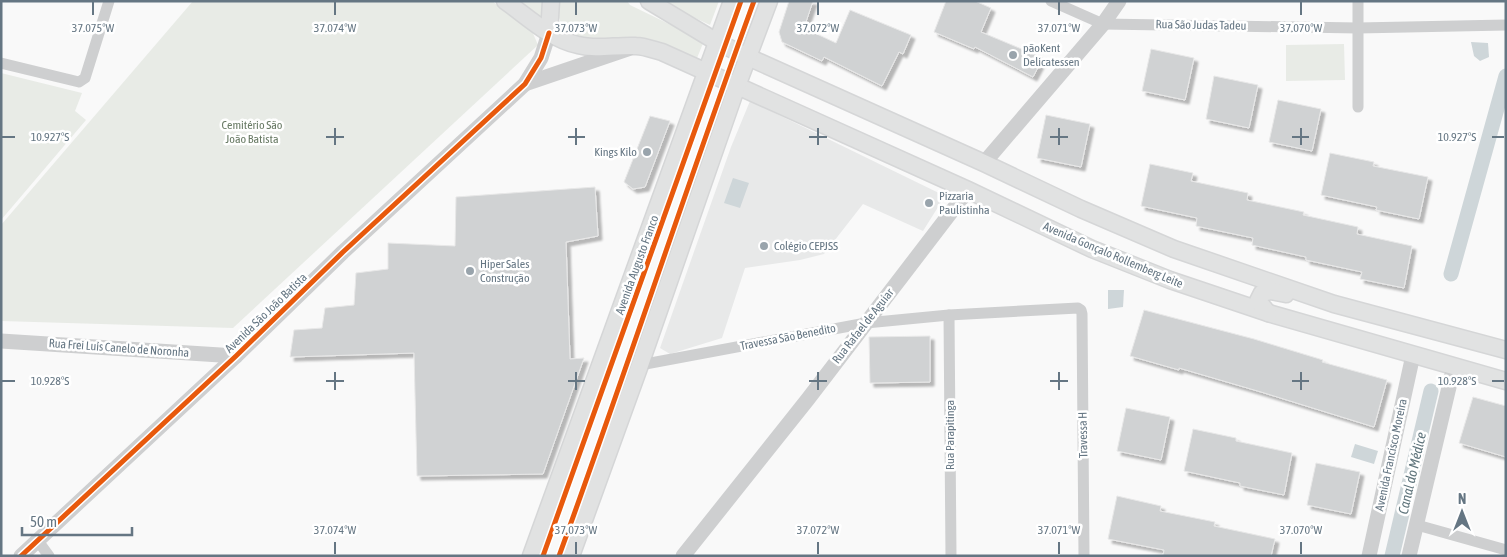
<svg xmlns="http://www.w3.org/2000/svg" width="1507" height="557" viewBox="0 0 1507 557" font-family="'Asap Condensed',sans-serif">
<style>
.built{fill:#e8e9e9}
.green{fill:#e8ebe6}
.water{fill:#ced6d9}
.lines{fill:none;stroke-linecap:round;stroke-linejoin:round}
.canal{stroke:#ced6d9;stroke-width:15}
.building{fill:#d0d2d3;stroke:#e8e8e8;filter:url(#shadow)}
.secondary-casing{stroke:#d5d6d7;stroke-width:19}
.minor{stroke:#cecfd0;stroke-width:11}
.tertiary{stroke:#cecfd0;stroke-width:15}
.secondary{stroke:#e1e2e2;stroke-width:16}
.cycleway-casing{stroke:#fff;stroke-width:8}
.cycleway{stroke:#e8590c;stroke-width:5}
.ticks{fill:none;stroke:#657683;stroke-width:2}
.poi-dot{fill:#99a4ac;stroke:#fff;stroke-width:2}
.labels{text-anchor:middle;stroke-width:5;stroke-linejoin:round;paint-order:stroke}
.street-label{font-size:12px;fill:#657683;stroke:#fff}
.poi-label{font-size:12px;fill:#657683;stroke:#fff;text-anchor:start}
.park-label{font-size:12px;fill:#687a64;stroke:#fff}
.water-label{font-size:14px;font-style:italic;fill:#60757c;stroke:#fff}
.ticks-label{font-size:12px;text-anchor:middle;fill:#657683;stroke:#fff;stroke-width:5;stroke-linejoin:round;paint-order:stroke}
</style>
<defs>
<filter id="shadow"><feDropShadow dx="4" dy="4" stdDeviation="1" flood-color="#0004"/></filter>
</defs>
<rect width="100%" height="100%" fill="#f9f9f9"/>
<path class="built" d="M750 101 945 196 923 231 863 204 824 254 800 260 745 268 722 338 670 354 660 348 731 147Z"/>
<g class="green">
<path d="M193 1H492L532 31 538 45 233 328 1 321V225Z"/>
<path d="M515 1H545L544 21Z"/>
<path d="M558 1H627L630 5 704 41 697 58C679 51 661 41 642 38 618 33 580 49 564 27 558 20 557 10 558 1Z"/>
<path d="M659 1H719L710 25Z"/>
<path d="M1344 44 1345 80 1286 81V45Z"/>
<path d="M1 73 82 93 75 111 86 120 1 220Z"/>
</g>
<g class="water">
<path d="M1471 42 1488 43 1489 57 1480 61 1474 56Z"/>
<path d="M733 178 749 183 740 208 724 203Z"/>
<path d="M1108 290H1124L1123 307 1108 309Z"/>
<path d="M1355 444 1378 451 1374 464 1351 457Z"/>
</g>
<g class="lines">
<g class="canal">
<path d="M1451 274 1506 76"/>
<path d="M1392 556 1431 391"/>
</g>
</g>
<g class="building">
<path d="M789 1H813L804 28 836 43 850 10 911 35 903 54 899 52 882 86 824 57 822 61 782 42 779 32Z"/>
<path d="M946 1H975L991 8 981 32 1043 58 1033 77 975 47 974 49 934 32Z"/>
<path d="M1151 49 1194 58 1185 100 1142 91Z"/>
<path d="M1214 76 1258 85 1249 128 1206 119Z"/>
<path d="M1278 100 1321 109 1312 151 1269 142Z"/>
<path d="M1046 115 1090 124 1081 167 1037 158Z"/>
<path d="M650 116 670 121 645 187 633 189 624 182Z"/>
<path d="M1330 153 1374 162 1373 166 1428 177 1419 219 1376 210 1377 207 1321 195Z"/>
<path d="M1150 164 1193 173 1191 181 1248 193 1247 200 1304 212 1303 215 1358 227 1357 234 1412 246 1404 288 1360 279 1362 272 1306 260V257L1252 245 1253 238 1196 226 1197 218 1141 206Z"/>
<path d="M595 187 598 236 566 242 570 359 584 358 543 474 417 476 414 353 290 357 294 330 322 328 325 308 354 305 356 273 388 269V243L455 246 456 197Z"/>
<path d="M1144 310 1254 339 1323 360 1322 362 1387 380 1374 427 1261 392 1179 368V370L1130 356Z"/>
<path d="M930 336V382L870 383 869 337Z"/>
<path d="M1473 397 1506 406V457L1459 443Z"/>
<path d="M1126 408 1170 417 1161 460 1117 451Z"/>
<path d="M1193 429 1236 438V441L1292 453 1284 495 1240 486V483L1184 471Z"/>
<path d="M1316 463 1360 472 1351 514 1307 505Z"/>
<path d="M1117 496 1161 506 1160 511 1215 522 1214 526 1275 539 1271 556H1163L1164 550 1108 539Z"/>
</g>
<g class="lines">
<defs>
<g id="secondary">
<path d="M505 1C528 17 550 39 578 45 596 50 616 45 636 46 644 46 654 50 662 52L968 190 1092 249 1170 280 1268 313 1506 381"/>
<path d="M649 1 717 42 748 57 984 163 1081 209 1174 249 1334 304 1506 350"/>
<path d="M549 33 551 1"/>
<path d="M1268 313 1258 301 1262 293 1271 291 1286 294"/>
<path d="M531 556 732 1"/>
<path d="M571 556 640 365 737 86 769 1"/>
</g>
</defs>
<use href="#secondary" class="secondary-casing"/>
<g class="minor">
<path d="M1051 1 1103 24 1358 28 1506 25"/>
<path d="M1358 1V107"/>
<path d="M1 63 79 82 85 78 109 1"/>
<path d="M949 315 951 556"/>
<path d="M640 365 866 323 949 315 1078 308 1081 310 1082 314 1084 556"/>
<path d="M1417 525 1506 550"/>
<path d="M38 541 49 556"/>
</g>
<g class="tertiary">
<path d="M525 84 628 49"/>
<path d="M984 163 1103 24 1119 1"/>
<path d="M1 341 236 356"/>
<path d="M21 556 236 356 343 252 525 84 541 58 549 33"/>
<path d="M683 556 808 399 968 190"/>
<path d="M1369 556 1413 355"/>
<path d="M1409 556 1454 366"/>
</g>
<use href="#secondary" class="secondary"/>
<defs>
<g id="cycleway">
<path d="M21 556 236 356 343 252 525 84 541 58 549 33"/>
<path d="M543 556 741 1"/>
<path d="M559 556C626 372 687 185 754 1"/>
</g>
</defs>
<use href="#cycleway" class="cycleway-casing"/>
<use href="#cycleway" class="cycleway"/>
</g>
<path class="ticks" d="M93 2V15M335 2V15M576 2V15M818 2V15M1059 2V15M1301 2V15M335 128V145M576 128V145M818 128V145M1059 128V145M1301 128V145M2 137H15M326 137H344M568 137H585M809 137H827M1050 137H1068M1292 137H1309M1492 137H1504M335 372V390M576 372V390M818 372V390M1059 372V390M1301 372V390M2 381H15M326 381H344M568 381H585M809 381H827M1050 381H1068M1292 381H1309M1492 381H1504M335 542V554M576 542V554M818 542V554M1059 542V554M1301 542V554"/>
<g class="poi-dot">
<circle cx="1013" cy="55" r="5"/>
<circle cx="647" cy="152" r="5"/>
<circle cx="929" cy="203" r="5"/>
<circle cx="764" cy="246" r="5"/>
<circle cx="470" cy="271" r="5"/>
</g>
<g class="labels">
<g class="street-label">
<text transform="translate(1201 25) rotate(1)" y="4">Rua São Judas Tadeu</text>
<text transform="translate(1113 255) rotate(23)" y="4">Avenida Gonçalo Rollemberg Leite</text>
<text transform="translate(637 265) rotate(-70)" y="4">Avenida Augusto Franco</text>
<text transform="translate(266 313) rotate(-44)" y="4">Avenida São João Batista</text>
<text transform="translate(863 326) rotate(-52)" y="4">Rua Rafael de Aguiar</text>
<text transform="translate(788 337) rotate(-11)" y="4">Travessa São Benedito</text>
<text transform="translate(119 348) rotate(4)" y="4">Rua Frei Luís Canelo de Noronha</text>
<text transform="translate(950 435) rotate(-90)" y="4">Rua Parapitinga</text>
<text transform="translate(1083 435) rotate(-91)" y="4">Travessa H</text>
<text transform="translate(1391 455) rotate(-78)" y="4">Avenida Francisco Moreira</text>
</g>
<g class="poi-label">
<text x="1023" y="52">pãoKent<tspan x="1023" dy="14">Delicatessen</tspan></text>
<text x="637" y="156" text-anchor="end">Kings Kilo</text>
<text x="939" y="200">Pizzaria<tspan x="939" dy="14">Paulistinha</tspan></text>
<text x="774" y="250">Colégio CEPJSS</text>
<text x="480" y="268">Hiper Sales<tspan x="480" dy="14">Construção</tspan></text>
</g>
<g class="park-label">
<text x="252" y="129">Cemitério São<tspan x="252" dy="14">João Batista</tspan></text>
</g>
<g class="water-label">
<text transform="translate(1412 473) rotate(-77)" y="5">Canal do Médice</text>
</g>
</g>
<g class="ticks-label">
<text x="93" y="32">37.075°W</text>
<text x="335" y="32">37.074°W</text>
<text x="576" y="32">37.073°W</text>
<text x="818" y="32">37.072°W</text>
<text x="1059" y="32">37.071°W</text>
<text x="1301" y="32">37.070°W</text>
<text x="50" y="141">10.927°S</text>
<text x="1457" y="141">10.927°S</text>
<text x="50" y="385">10.928°S</text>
<text x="1457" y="385">10.928°S</text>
<text x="335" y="534">37.074°W</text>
<text x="576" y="534">37.073°W</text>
<text x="818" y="534">37.072°W</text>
<text x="1059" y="534">37.071°W</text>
<text x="1301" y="534">37.070°W</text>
</g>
<rect width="1507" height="557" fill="none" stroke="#657683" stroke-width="5"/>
<g transform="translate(1462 512)" stroke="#ffffff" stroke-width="4" paint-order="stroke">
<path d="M0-4L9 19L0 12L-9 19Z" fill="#657683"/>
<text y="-8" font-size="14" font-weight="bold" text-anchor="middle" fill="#657683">N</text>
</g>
<path d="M22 527v8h110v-8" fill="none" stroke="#657683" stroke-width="2.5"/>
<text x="30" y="527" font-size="15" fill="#657683" stroke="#ffffff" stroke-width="4" paint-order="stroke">50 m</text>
</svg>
